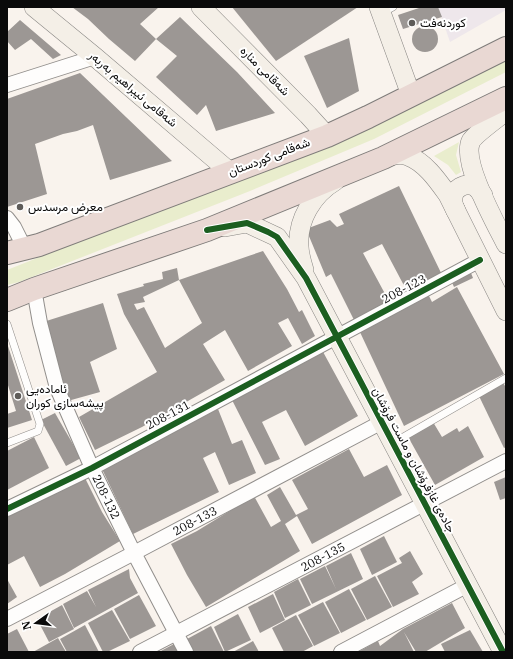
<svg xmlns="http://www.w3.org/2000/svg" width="513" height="659" viewBox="0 0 513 659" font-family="'IBM Plex Serif',Vazirmatn,serif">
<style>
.industrial{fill:#eee7eb}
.green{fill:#e9edcd}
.building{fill:#9c9794}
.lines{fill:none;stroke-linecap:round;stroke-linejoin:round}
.lane-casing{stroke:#928f8c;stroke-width:8}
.street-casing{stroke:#928f8c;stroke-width:16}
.secondary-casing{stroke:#888683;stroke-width:20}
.highway-casing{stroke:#7f7c7a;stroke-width:24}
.lane{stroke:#fefdfc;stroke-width:7}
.street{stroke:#fefdfc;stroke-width:14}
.secondary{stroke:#f4efe7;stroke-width:19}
.highway{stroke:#e9d8d3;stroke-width:22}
.cycleway-casing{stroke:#fff;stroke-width:8}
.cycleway{stroke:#1b5e20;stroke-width:6}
.poi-dot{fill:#5e5c59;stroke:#fff;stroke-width:1.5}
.labels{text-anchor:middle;stroke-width:4;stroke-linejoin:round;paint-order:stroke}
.poi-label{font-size:12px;fill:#0a0a0a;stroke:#fff;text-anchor:start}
.street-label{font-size:12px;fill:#0a0a0a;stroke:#fff}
</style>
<rect width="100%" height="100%" fill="#f9f3ed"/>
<path class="industrial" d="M438 7H506V10L450 42Z"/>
<g class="green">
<path d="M506 58V72L374 139 250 191 19 282 7 285V270L246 175Z"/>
<path d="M459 142 456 155 461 172 456 175 448 165 434 156Z"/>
</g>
<g class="building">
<path d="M72 7H159L140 24 156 39 135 61 109 39 88 19Z"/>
<path d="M232 7H358L276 61Z"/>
<path d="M422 7H438L442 17 403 29 398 15Z"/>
<path d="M180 17 237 72 275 113 216 131 206 105 197 115 156 77 177 56 156 39Z"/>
<path d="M20 20 61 55 53 59 31 39 15 50 7 41V32Z"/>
<circle cx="425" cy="39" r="13"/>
<path d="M349 38 359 91 327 108 304 56Z"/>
<path d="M80 73 172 161 110 180 93 125 77 131 63 134 35 144 47 194 7 207V99Z"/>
<path d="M399 186 444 279 409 295 382 244 363 253 390 303 355 322 331 274 326 277 306 229 330 220 337 227 344 224 339 214Z"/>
<path d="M263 251 287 289 299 312 302 310 315 336 302 344 288 318 278 323 292 346 248 371 225 330 203 344 225 380 142 427 95 450 79 417 157 372 124 314 117 294 144 286 143 284 163 279 162 272 177 268 179 280 143 297 145 302 134 304 137 310 144 307 165 348 202 323 179 280Z"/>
<path d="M469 268 473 278 454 287 450 278Z"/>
<path d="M457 287 504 374 404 426 359 330 428 294 432 302Z"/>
<path d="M103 303 117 349 90 362 100 392 64 402 40 323Z"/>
<path d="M7 343 32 420 7 428V414L16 411 7 382Z"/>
<path d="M322 350 358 416 305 446 286 410 262 422 280 459 265 465 232 400 285 373Z"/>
<path d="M502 380 506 388V447L504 448 478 394Z"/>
<path d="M218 409 232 444 242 440 256 473 229 485 215 452 203 458 219 492 133 534 102 469Z"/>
<path d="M55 413 81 458 66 466 41 420Z"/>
<path d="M433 422 442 437 457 428 459 432 468 426 484 457 435 485 407 435Z"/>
<path d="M34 437 49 468 7 490V451Z"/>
<path d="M349 449 364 477 387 465 402 495 312 544 297 516 285 524 300 551 206 607 187 575 171 544 197 531 254 496 271 527 281 521 267 495 280 487 296 515 308 509 292 480Z"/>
<path d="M83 474 102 512 120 541 65 574 40 587 24 556 7 565V517Z"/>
<path d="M506 477V498L500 500 494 482Z"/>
<path d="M384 536 397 562 372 575 360 549Z"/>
<path d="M410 551 423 574 412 582 419 594 393 607 377 576 402 563 399 558Z"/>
<path d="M351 553 363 579 312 604 300 579 325 566 336 589 326 566Z"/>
<path d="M129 569 130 578 138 593 74 628 63 604 87 591 96 607 88 590Z"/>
<path d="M375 576 392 607 367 620 351 589Z"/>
<path d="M7 579 17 597 7 604Z"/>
<path d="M298 579 311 605 285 618 274 592Z"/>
<path d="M349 589 366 620 341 633 325 602Z"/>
<path d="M273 594 285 620 260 633 248 607Z"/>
<path d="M139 595 156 626 130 639 114 609Z"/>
<path d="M323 602 340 633 314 646 298 615Z"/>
<path d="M452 603 465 628 425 652H416L404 632 414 652H358L378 641 380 646 403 629Z"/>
<path d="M62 605 74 629 49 642 37 619Z"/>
<path d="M112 610 130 641 107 652H103L88 623Z"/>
<path d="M238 614 251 640 225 652 214 627Z"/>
<path d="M296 615 313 646 302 652H284L272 628Z"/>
<path d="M85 625 99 652H67L60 639Z"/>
<path d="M211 626 224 652H193L187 639Z"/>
<path d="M17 629 29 652H7V634Z"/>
<path d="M470 630 483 652H445L441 644Z"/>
<path d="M58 638 66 652H33Z"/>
<path d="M253 641 259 652H233Z"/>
<path d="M174 644 179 652H159Z"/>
</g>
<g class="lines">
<defs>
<g id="lane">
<path d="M382 13 393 7"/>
<path d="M7 324 40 424 38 431 7 443"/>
<path d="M393 443 506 378"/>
</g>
<g id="street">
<path d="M7 85 95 57"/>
<path d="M7 218 14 227 25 249"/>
<path d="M34 289 40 323 57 388 92 468 134 553 186 652"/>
<path d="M7 509 92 468 480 260"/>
<path d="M7 619 134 553 382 422"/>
<path d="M140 652 506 461"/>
<path d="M341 652 468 585"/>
</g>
<g id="secondary">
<path d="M34 7 95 57 230 172"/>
<path d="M201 7 308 115 327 136"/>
<path d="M379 7 411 95"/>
<path d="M506 111C499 117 475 134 471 141 461 162 496 224 506 244"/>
<path d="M386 157C393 155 401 153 408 156 425 162 438 181 448 195L506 311"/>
<path d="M456 211C454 207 452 203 453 198 453 189 465 182 474 186 478 188 480 192 483 195"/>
<path d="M225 227 247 223 277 237 306 278 503 652"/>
<path d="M304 270C302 263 299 254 299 246 297 220 313 194 335 181"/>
</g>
<g id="highway">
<path d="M7 253 39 245 327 136 368 117 506 48"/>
<path d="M7 300 34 289 207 230 383 158 506 98"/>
</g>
</defs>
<use href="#lane" class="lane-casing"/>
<use href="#street" class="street-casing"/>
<use href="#secondary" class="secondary-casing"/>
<use href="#highway" class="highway-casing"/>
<use href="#lane" class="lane"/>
<use href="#street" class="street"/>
<use href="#secondary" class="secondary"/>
<use href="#highway" class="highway"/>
<defs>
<g id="cycleway">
<path d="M207 230 247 223 268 232 277 237 306 278 503 652"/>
<path d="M7 509 92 468 480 260"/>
</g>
</defs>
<use href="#cycleway" class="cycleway-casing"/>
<use href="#cycleway" class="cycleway"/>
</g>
<g class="poi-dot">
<circle cx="412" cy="23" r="4"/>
<circle cx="20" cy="207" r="4"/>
<circle cx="18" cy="396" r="4"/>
</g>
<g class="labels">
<g class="poi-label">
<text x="420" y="27">کوردنەفت</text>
<text x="28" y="211">معرض مرسدس</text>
<text x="26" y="393">ئامادەیی<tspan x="26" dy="14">پیشەسازی کوران</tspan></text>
</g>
<g class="street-label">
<text transform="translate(265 71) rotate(45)" y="4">شەقامی منارە</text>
<text transform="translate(133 89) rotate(40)" y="4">شەقامی ئیبراهیم بەربەر</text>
<text transform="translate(269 157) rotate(-21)" y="4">شەقامی کوردستان</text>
<text transform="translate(404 289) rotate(-28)" y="4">208-123</text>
<text transform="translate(168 415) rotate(-28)" y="4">208-131</text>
<text transform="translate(414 460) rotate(62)" y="4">جاده‌ی غازفرۆشان و ماست فرۆشان</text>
<text transform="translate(106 497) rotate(64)" y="4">208-132</text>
<text transform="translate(195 521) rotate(-28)" y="4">208-133</text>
<text transform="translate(323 557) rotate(-28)" y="4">208-135</text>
</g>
</g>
<rect width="513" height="659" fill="none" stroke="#0a0a0a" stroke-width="16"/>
<g transform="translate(36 623) rotate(256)" stroke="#ffffff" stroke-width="3" paint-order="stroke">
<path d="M0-3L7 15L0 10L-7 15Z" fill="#0a0a0a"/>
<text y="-6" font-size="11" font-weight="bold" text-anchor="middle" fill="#0a0a0a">N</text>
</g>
</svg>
